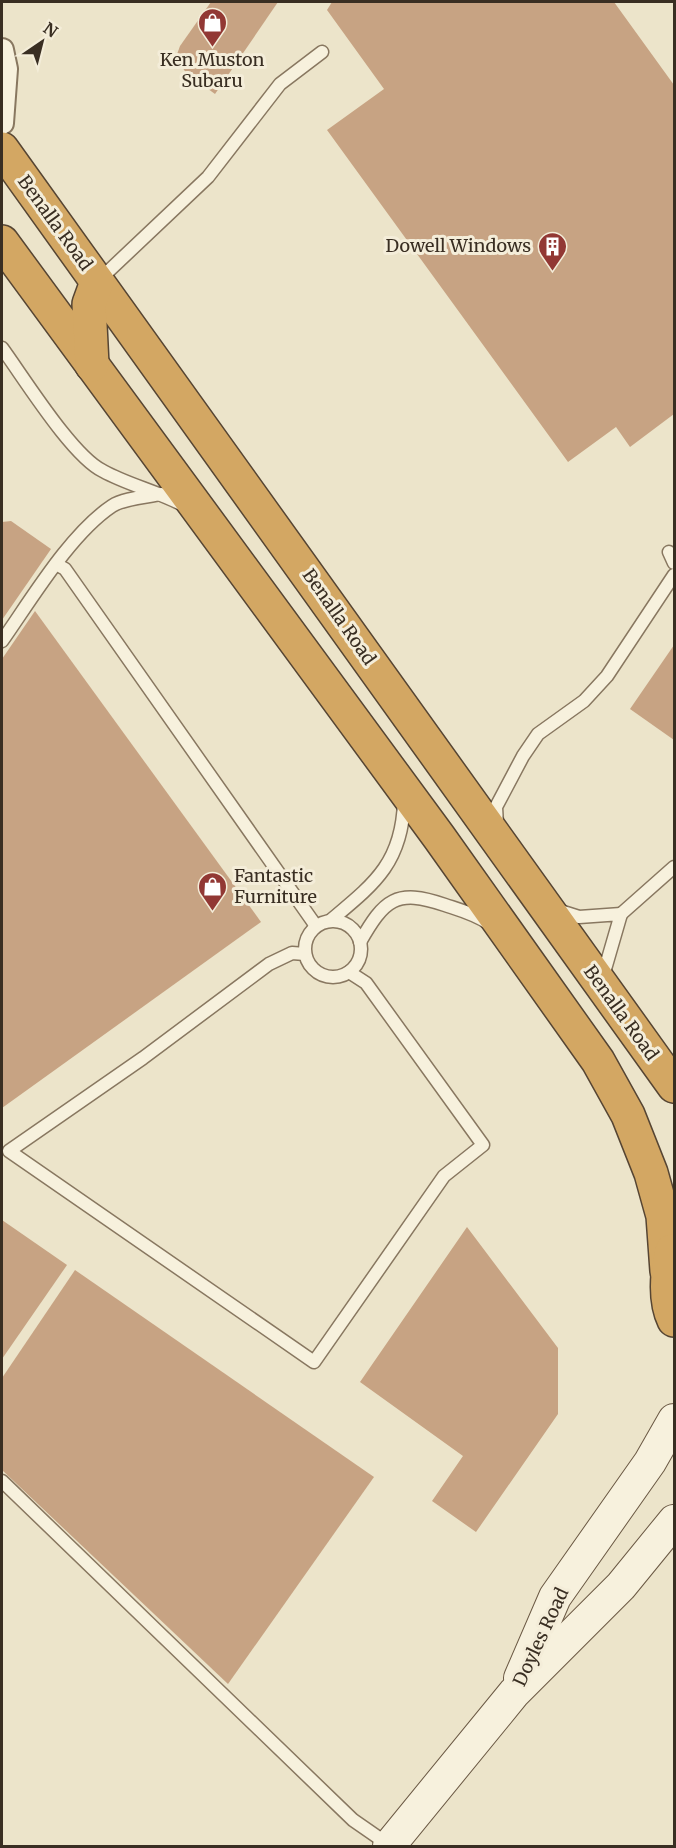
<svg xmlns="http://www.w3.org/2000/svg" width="676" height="1848" viewBox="0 0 676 1848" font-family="Merriweather,serif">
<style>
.building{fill:#c7a383}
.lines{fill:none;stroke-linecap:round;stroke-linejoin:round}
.lane-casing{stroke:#887760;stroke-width:15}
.street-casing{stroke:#887760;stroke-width:26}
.secondary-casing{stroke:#6a5843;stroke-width:34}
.highway-casing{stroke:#564533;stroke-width:36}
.lane{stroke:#f7f1dd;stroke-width:12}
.street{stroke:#f7f1dd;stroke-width:22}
.secondary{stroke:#f7f1dd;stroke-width:32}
.highway{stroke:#d3a763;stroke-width:33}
.labels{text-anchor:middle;stroke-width:6;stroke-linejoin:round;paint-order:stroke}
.poi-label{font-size:18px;fill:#392e22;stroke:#f4edd9}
.street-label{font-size:18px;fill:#392e22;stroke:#f4edd9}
</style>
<rect width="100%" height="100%" fill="#ece4ca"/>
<g class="building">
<path d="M211 2H278L215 94 186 73 176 57 180 46Z"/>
<path d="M332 2H614L674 85V414L630 447 616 427 568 462 327 130 384 89 327 10Z"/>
<path d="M11 521 51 549 2 620V522Z"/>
<path d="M35 611 261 922 2 1108V659Z"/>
<path d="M674 645V740L630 709Z"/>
<path d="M2 1220 67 1265 2 1359Z"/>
<path d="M467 1227 558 1348V1414L476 1532 432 1501 463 1456 360 1382Z"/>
<path d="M75 1270 374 1477 228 1684 2 1470V1378Z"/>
</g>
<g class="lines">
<defs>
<g id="lane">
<path d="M97 282 208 177 280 84 322 52"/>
<path d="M2 348C24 378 72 456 103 471 128 485 157 491 183 505"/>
<path d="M669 552 674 563"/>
<path d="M56 564 65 569 316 926"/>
<path d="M2 641C31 600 70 534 112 506 124 498 147 497 161 494"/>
<path d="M497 825 496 807 523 756 538 734 584 701 607 676 674 575"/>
<path d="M557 910 579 917 621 914 603 976"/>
<path d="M621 914 674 867"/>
<path d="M331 920C374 884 402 863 404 802"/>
<circle cx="333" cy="949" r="28"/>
<path d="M360 942C384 900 396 888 445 905 460 910 475 914 488 923"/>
<path d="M305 954 292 953 269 964 143 1058 9 1151 314 1362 444 1176 483 1145 366 983 349 972"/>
<path d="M2 1481 353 1820 389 1845"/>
</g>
<path id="street" d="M2 50 6 69 2 123"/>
<g id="secondary">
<path d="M520 1678 555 1597 650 1462 674 1420"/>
<path d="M389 1846 514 1693 621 1586 674 1521"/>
</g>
<g id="highway">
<path d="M2 149 674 1086"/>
<path d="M2 242 439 837 598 1061 628 1115 651 1173 663 1216 667 1271"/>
<path d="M92 365 89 304 97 282"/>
<path d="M672 1251C667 1273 664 1299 674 1320"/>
</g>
</defs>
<use href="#lane" class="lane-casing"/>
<use href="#street" class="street-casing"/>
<use href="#secondary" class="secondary-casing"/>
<use href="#highway" class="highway-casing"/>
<use href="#lane" class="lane"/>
<use href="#street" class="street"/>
<use href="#secondary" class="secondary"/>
<use href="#highway" class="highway"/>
</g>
<defs>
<symbol id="shop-pin" viewBox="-11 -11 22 30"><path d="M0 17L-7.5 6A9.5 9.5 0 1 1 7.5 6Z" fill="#923834" stroke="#f4edd9"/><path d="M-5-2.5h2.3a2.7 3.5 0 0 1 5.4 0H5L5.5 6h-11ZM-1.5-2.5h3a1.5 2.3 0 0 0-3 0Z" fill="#fff"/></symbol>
<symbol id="building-pin" viewBox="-11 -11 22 30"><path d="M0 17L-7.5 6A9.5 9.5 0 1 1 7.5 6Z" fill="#923834" stroke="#f4edd9"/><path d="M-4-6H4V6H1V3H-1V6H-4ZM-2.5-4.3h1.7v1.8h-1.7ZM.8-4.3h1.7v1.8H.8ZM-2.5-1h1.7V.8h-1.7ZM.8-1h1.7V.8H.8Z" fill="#fff"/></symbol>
</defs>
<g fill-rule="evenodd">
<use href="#shop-pin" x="196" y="6" width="33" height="45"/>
<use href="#building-pin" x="536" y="230" width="33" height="45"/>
<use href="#shop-pin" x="196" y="870" width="33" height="45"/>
</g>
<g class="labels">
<g class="poi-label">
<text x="212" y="66">Ken Muston<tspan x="212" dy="21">Subaru</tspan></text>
<text x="531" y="252" text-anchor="end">Dowell Windows</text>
<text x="234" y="882" text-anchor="start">Fantastic<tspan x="234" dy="21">Furniture</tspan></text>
</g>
<g class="street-label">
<text transform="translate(55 223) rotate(54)" y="6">Benalla Road</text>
<text transform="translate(339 617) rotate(55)" y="6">Benalla Road</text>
<text transform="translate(621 1013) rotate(54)" y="6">Benalla Road</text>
<text transform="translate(541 1637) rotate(-65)" y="6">Doyles Road</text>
</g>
</g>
<rect width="676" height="1848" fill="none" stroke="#392e22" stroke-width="6"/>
<g transform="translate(42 42) rotate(35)" stroke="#f4edd9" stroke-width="4.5" paint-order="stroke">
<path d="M0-4.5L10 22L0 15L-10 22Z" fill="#392e22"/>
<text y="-9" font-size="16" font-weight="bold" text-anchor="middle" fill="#392e22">N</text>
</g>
</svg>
